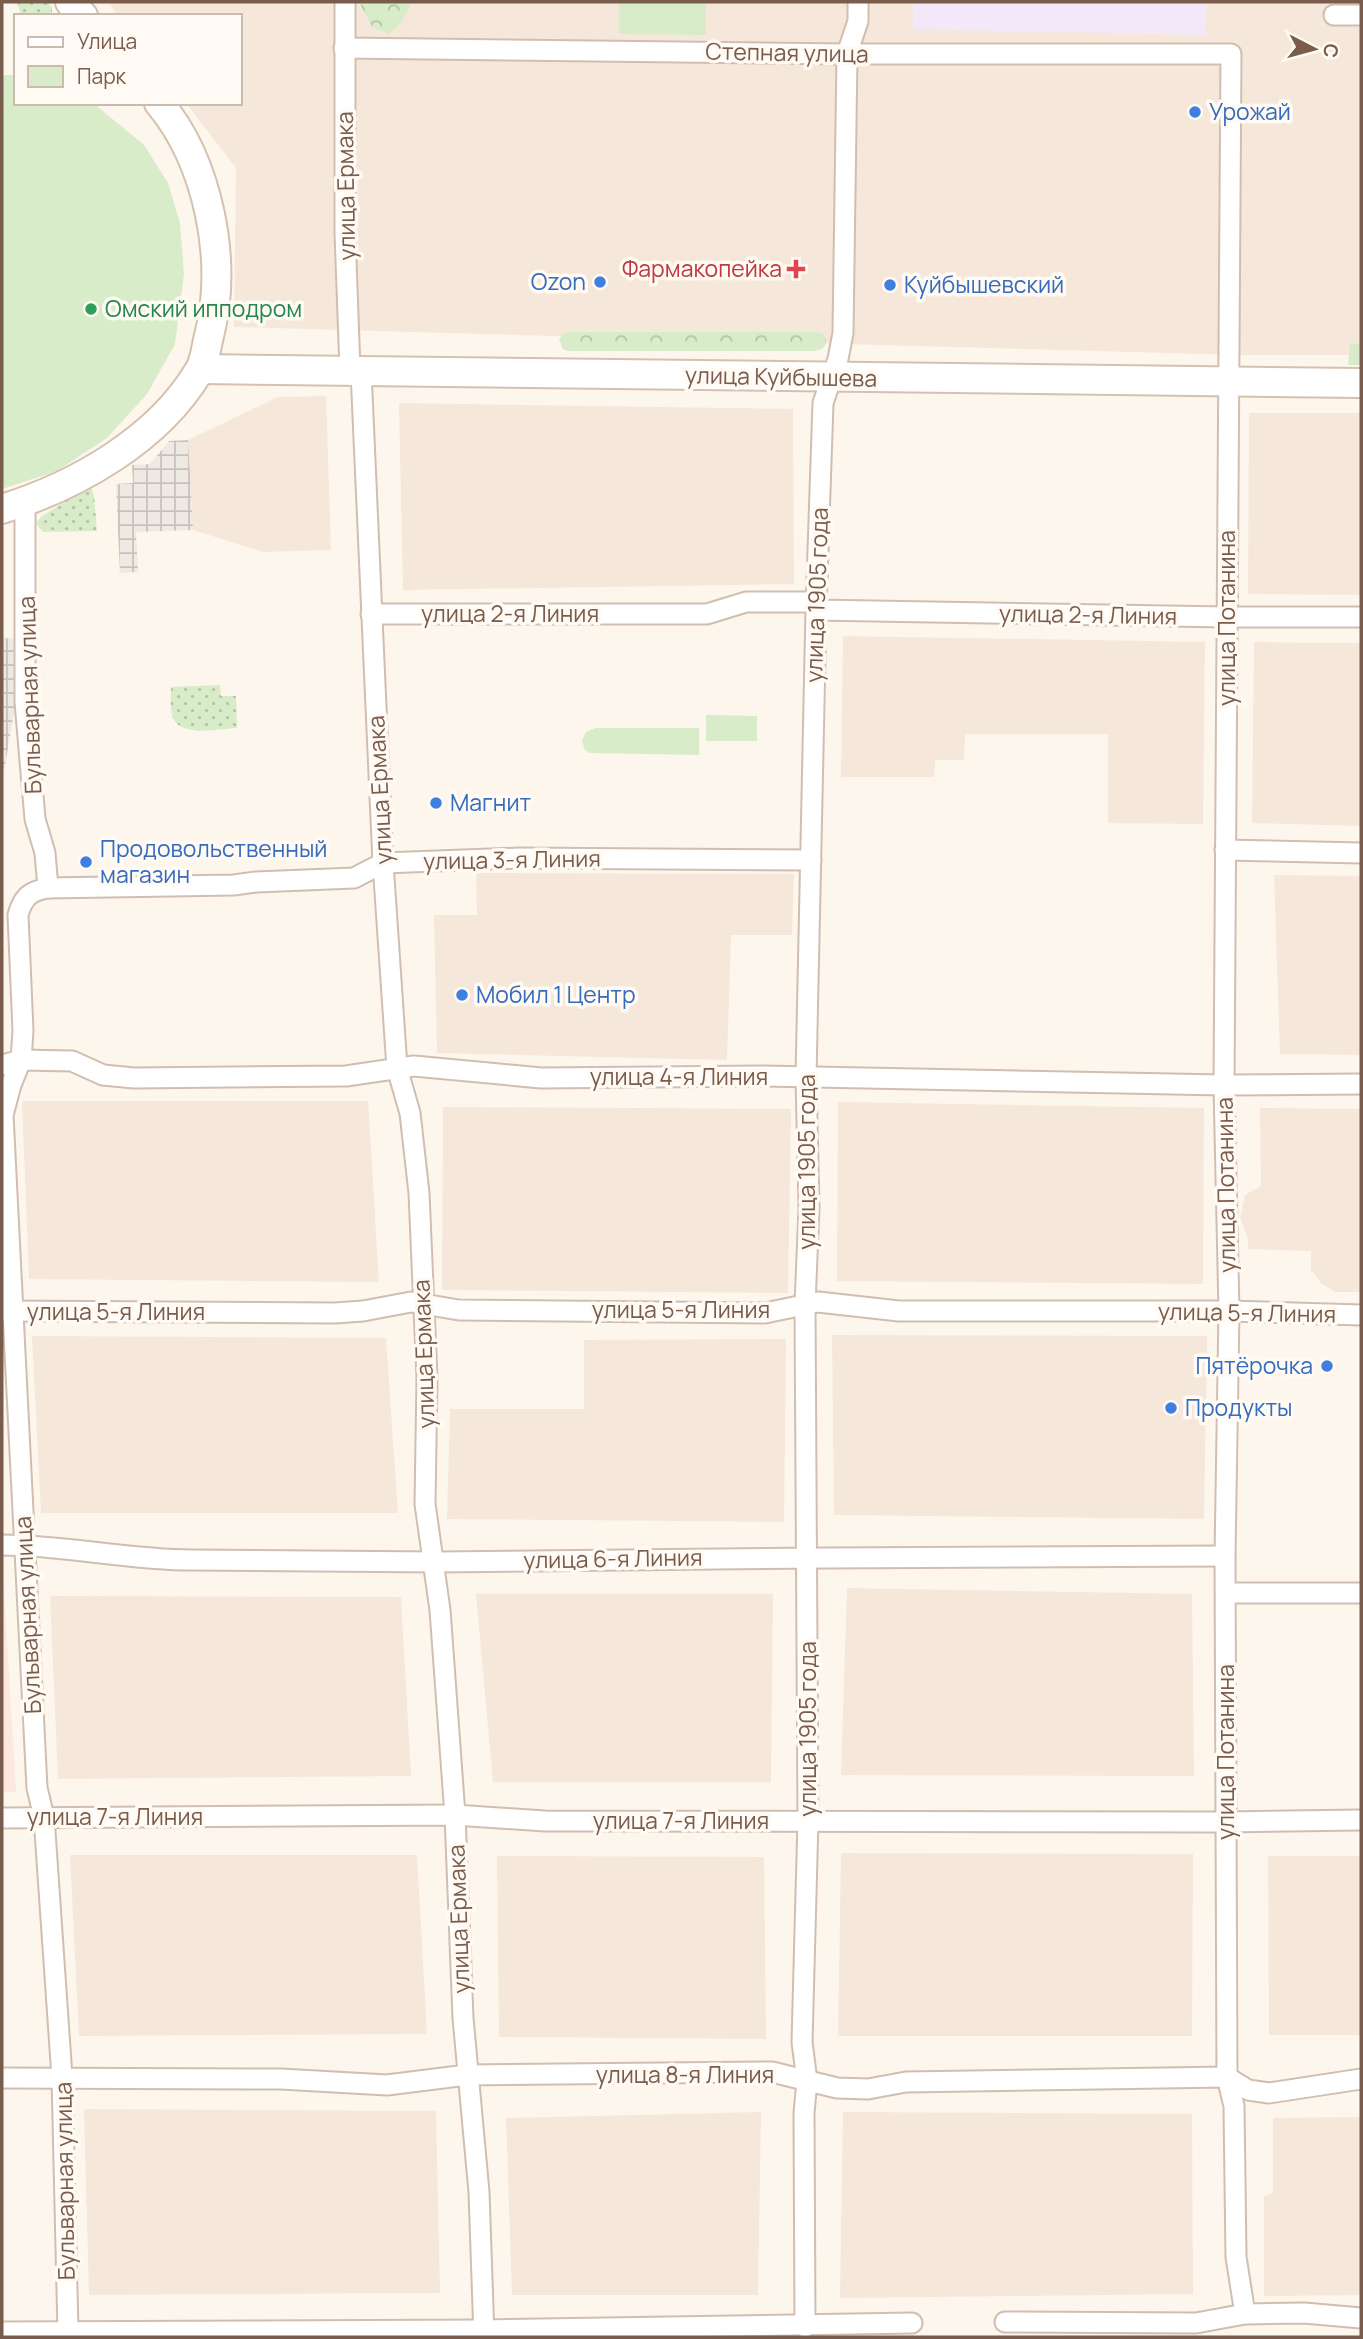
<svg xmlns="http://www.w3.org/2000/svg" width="1363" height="2339" viewBox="0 0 1363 2339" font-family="Manrope,sans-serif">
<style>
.residential{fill:#f5e8da}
.commercial{fill:#fde8e0}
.industrial{fill:url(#industrial-grid)}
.education{fill:#f3e8fa}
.grass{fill:url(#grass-dots)}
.forest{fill:url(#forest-crowns)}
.park{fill:#d8ecc9}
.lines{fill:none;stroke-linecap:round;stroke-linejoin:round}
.minor-casing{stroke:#d1beb0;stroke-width:23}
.secondary-casing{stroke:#d6c0b0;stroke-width:32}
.minor{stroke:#fff;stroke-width:19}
.secondary{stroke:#fff;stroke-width:28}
.shop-dot{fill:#3f7fe0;stroke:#fffaf3;stroke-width:2.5}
.health-dot{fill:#e0444e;stroke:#fffaf3;stroke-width:2.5}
.leisure-dot{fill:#2e9e5b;stroke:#fffaf3;stroke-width:2.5}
.labels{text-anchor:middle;stroke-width:7;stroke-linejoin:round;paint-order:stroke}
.street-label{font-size:23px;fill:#7a5c4d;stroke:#fffaf3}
.shop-label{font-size:23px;fill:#366cbe;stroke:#fffaf3;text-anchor:start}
.health-label{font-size:23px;fill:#be3a42;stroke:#fffaf3;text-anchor:end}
.leisure-label{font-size:23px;fill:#27864d;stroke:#fffaf3;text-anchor:start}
</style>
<defs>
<pattern id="industrial-grid" width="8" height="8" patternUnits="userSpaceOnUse" patternTransform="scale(1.75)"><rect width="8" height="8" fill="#efe9e4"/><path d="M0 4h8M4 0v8" fill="none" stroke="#c7c0bb"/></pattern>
<pattern id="grass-dots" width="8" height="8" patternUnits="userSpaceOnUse" patternTransform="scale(1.75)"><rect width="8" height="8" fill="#d8ecc9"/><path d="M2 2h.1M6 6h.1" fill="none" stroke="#b4c2a5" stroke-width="1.8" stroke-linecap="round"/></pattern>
<pattern id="forest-crowns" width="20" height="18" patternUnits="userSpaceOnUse" patternTransform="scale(1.75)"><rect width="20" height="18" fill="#d8ecc9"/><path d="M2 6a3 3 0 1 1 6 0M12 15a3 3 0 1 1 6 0" fill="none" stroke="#b4c2a5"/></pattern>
</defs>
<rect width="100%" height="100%" fill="#fdf6ec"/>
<g class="residential">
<path d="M108 2H1361V355H1240L234 327 236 168 186 103H240V16H118Z"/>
<path d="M326 396 331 550 263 552 193 530 188 440 278 397Z"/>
<path d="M399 403 793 409 794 584 403 590Z"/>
<path d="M1249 413H1361V595L1248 594Z"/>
<path d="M843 636 1205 642 1203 824 1108 823V734H965L964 760H935L934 777H841Z"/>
<path d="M1254 642 1361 643V826L1252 823Z"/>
<path d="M476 873 794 874 792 935H731L727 1060 437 1053 434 915H477Z"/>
<path d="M1274 875 1361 876V1055L1280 1054Z"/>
<path d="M22 1101H368L379 1282 29 1279Z"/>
<path d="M838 1102 1204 1108 1203 1284 837 1281Z"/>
<path d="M443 1107 791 1109 788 1293 442 1290Z"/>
<path d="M1260 1108 1361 1109V1292H1336L1322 1284 1311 1270V1251L1248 1249V1239L1240 1218 1245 1195 1261 1186Z"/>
<path d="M832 1335 1207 1336 1204 1519 834 1515Z"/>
<path d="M32 1336 386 1338 398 1513H41Z"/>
<path d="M786 1339 784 1522 447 1519 450 1409H584V1340Z"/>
<path d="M847 1588 1192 1594 1194 1776 841 1775Z"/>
<path d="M476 1594H773L771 1782H493Z"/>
<path d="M50 1596 401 1597 411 1776 58 1779Z"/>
<path d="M841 1853 1193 1854 1192 2036H838Z"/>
<path d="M70 1855H417L427 2034 79 2036Z"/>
<path d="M497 1856 764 1857 766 2039 499 2037Z"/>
<path d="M1268 1856H1361V2035H1269Z"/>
<path d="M84 2109 436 2111 440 2293 89 2295Z"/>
<path d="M761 2112 758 2295H512L506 2118Z"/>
<path d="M843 2112 1192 2114 1193 2294 840 2298Z"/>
<path d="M1361 2117V2295L1264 2296V2196L1273 2193V2118Z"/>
</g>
<path class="commercial" d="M2 1555 16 1792H2Z"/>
<g class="industrial">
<path d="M188 440 193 530 136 532 138 572 120 573 116 484 133 483 132 465 150 464 169 441Z"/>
<path d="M2 638 18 639 14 712 2 783Z"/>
</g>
<path class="education" d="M913 2H1206L1205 35 913 29Z"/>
<g class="grass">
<path d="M17 2H47L52 7V16H21Z"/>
<path d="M85 488H91L94 495 97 531 43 532 36 523 41 517Z"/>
<path d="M220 685 221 696H236L237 728C219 729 177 738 172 715 170 706 171 696 171 687Z"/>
</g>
<g class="forest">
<path d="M359 2H412L402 22 388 34 372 27Z"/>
<path d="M568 332H815L822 333C827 339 828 343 822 349L815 351H568L563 349 559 339 563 334Z"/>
<path d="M1350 344H1361V365H1348Z"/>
</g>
<g class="park">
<path d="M619 2H706V35L619 34Z"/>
<path d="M2 75H16V103H93L144 145 168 183 180 223 184 274 175 344 147 394 107 438 57 471 2 489Z"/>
<path d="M706 715 757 716V741H706Z"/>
<path d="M595 728H699V755L590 753 585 750 582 741 586 732Z"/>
</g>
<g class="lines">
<defs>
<g id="minor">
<path d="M345 2V233L350 370"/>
<path d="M1334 15H1361"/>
<path d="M344 48 847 54H1231L1224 1085 1229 1311 1225 1556 1227 2077 1234 2106 1236 2257 1245 2314"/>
<path d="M361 371 383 863 397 1068 410 1113 419 1193 427 1378 425 1504 440 1610 455 1815 463 2018 479 2192 484 2337"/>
<path d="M25 502V702L35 819 45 853 48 888C30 891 23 897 18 915L23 1031 21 1060 11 1085 3 1115 37 1788 44 1817 62 2077 68 2332"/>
<path d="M816 610 1227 617H1361"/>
<path d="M371 614H707L746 602H816"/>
<path d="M1225 850 1361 853"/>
<path d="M48 888 234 885 256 882 354 878 383 863 519 858 811 860"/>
<path d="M2 1065 21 1060 72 1061 103 1075 134 1078 346 1076 414 1066 541 1078 763 1076 1224 1085 1361 1084"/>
<path d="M2 1311 335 1313 363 1311 411 1302 459 1310 765 1313 818 1302 899 1311H1229L1361 1315"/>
<path d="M2 1545C65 1545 128 1560 192 1560 274 1560 356 1562 438 1562 700 1559 963 1556 1225 1556"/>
<path d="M1226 1593H1361"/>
<path d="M2 1818 455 1815 545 1821 1226 1822 1361 1820"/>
<path d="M2 2078 281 2079 387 2085 467 2075 772 2072 837 2088 868 2089 906 2082 1227 2077 1248 2090 1269 2093 1361 2079"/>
<path d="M1005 2322 1196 2323 1245 2314 1304 2313 1361 2318"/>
<path d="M805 2327 804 2113 807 2081 802 2042 808 1820 805 1305 809 1208 806 1077 816 610 823 403 838 359 843 333 847 54 858 21V2"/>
<path d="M2 2332 483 2330 912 2323"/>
</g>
<g id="secondary">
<path d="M70 2 83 16"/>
<path d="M201 369 1361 383"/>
<path d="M2 509C76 486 158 440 199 371 205 362 206 347 209 336 228 261 209 163 159 103"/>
</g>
</defs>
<use href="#minor" class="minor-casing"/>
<use href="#secondary" class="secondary-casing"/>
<use href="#minor" class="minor"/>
<use href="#secondary" class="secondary"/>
</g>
<g class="shop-dot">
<circle cx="1195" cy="112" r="7"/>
<circle cx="600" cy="282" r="7"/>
<circle cx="890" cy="285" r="7"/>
<circle cx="436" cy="803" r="7"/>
<circle cx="86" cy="862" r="7"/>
<circle cx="462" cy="995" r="7"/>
<circle cx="1327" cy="1366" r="7"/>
<circle cx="1171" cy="1408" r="7"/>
</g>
<path class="health-dot" d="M792.5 258.5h7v7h7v7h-7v7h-7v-7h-7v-7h7z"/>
<circle class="leisure-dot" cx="91" cy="309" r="7"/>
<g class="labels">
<g class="street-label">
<text transform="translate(787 53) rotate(1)" y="8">Степная улица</text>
<text transform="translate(346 186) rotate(-91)" y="8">улица Ермака</text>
<text transform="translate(781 377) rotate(1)" y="8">улица Куйбышева</text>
<text transform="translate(817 595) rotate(-88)" y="8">улица 1905 года</text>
<text x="510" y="622">улица 2-я Линия</text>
<text transform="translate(1088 615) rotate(1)" y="8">улица 2-я Линия</text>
<text transform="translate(1227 618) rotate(-90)" y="8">улица Потанина</text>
<text transform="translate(30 695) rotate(-92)" y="8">Бульварная улица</text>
<text transform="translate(380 790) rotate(-93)" y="8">улица Ермака</text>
<text transform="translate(512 860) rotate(-1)" y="8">улица 3-я Линия</text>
<text x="679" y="1085">улица 4-я Линия</text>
<text transform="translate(807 1162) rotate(-90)" y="8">улица 1905 года</text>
<text transform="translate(1226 1185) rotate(-91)" y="8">улица Потанина</text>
<text x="681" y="1318">улица 5-я Линия</text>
<text x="116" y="1320">улица 5-я Линия</text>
<text transform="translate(1247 1313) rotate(1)" y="8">улица 5-я Линия</text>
<text transform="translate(424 1354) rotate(-92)" y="8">улица Ермака</text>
<text transform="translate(613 1559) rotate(-1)" y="8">улица 6-я Линия</text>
<text transform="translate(28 1615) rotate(-93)" y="8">Бульварная улица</text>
<text transform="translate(808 1729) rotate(-90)" y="8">улица 1905 года</text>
<text transform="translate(1226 1752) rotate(-90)" y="8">улица Потанина</text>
<text x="115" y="1825">улица 7-я Линия</text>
<text x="681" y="1829">улица 7-я Линия</text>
<text transform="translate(459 1919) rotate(-92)" y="8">улица Ермака</text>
<text x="685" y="2083">улица 8-я Линия</text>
<text transform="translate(65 2181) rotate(-91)" y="8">Бульварная улица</text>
</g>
<g class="shop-label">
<text x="1209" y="120">Урожай</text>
<text x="586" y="290" text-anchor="end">Ozon</text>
<text x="904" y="293">Куйбышевский</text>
<text x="450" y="811">Магнит</text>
<text x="100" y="857">Продовольственный<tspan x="100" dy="26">магазин</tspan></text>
<text x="476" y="1003">Мобил 1 Центр</text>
<text x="1313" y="1374" text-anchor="end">Пятёрочка</text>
<text x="1185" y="1416">Продукты</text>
</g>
<g class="health-label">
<text x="782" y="277">Фармакопейка</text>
</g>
<g class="leisure-label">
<text x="105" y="317">Омский ипподром</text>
</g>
</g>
<rect width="1363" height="2339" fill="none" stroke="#7a5c4d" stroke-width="7"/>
<rect x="14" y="14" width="228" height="91" fill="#fffaf3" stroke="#cabbb1" stroke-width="2"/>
<rect x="28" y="37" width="35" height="10" fill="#ffffff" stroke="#cabbb1" stroke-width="2"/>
<text x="77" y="49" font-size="21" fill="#7a5c4d">Улица</text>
<rect x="28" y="66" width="35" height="21" fill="#d8ecc9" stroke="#cabbb1" stroke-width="2"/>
<text x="77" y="84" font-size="21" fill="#7a5c4d">Парк</text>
<g transform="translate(1314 49) rotate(96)" stroke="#fffaf3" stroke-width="5" paint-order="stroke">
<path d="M0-5L12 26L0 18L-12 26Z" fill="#7a5c4d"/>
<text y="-10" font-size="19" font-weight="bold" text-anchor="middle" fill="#7a5c4d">С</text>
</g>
</svg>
